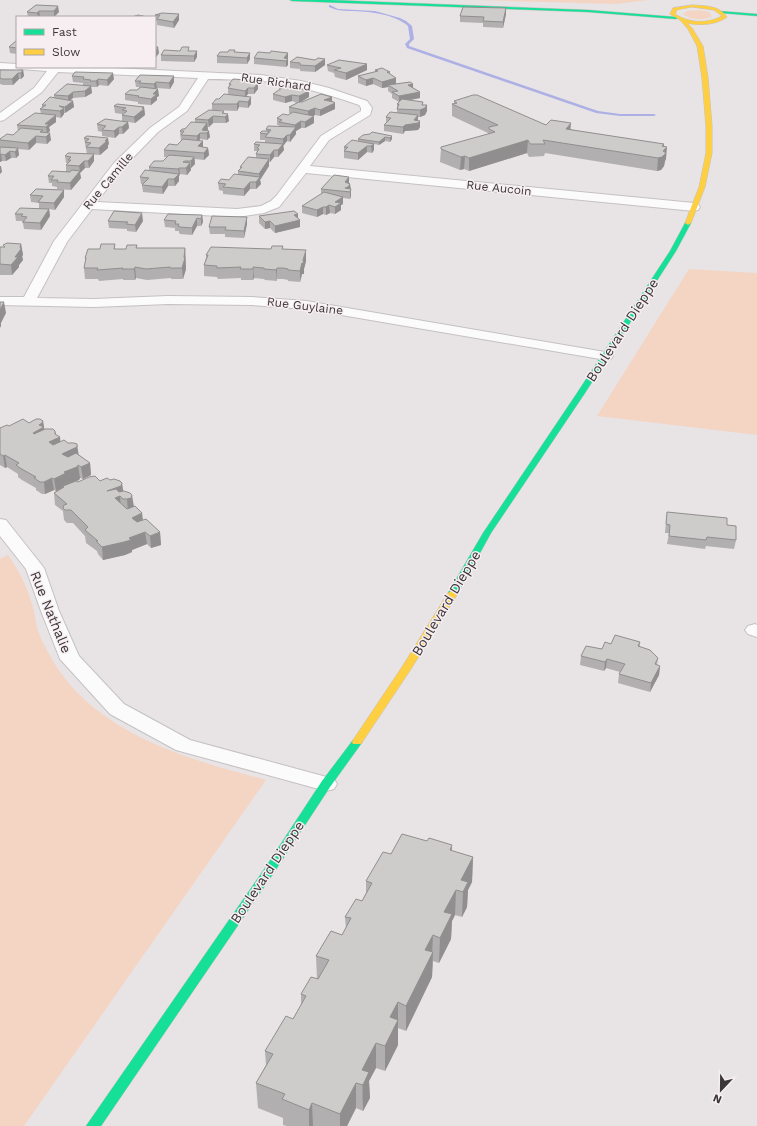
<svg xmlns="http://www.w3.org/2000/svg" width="757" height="1126" viewBox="0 0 757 1126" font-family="'Work Sans',sans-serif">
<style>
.green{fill:#f4d5c3}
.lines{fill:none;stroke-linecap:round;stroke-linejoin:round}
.stream{fill:#adb0e5;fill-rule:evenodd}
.street-casing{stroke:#c5c1c2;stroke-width:2}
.fast-casing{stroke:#c5c1c2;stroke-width:1}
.slow-casing{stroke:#c5c1c2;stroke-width:1}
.street{fill:#fcfbfb;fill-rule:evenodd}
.fast{fill:#16e098;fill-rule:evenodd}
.slow{fill:#ffcf43;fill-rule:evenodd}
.wall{fill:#b1afaf}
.shaded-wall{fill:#908e8e}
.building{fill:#cecbcb;stroke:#908e8e}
.labels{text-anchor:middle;stroke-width:3;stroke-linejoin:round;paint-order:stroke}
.far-street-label{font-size:12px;fill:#3b3739;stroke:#f7eef2}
.street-label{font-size:14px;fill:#3b3739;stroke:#f7eef2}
</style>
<rect width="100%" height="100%" fill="#e8e3e5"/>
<g class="green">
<path d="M476 0H648L616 4Z"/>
<path d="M698 10 709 12 712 16C705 21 690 20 683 14L687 11Z"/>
<path d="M689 269 757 273V435L597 416Z"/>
<path d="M8 555C18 569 26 584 31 601 35 611 35 623 39 633 41 640 45 646 48 652 89 732 186 759 266 780L24 1126H0V559Z"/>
</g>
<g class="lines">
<path class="stream" d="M330 5 338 9 375 11 400 18 406 21 412 26 414 39 409 44V46L598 111 620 114H654L656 115 654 116H620L596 113 407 48 405 44 410 39 408 26C394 14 372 12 354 11 345 11 337 11 329 7V5Z"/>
<defs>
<g id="street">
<path d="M0 63 17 64V67H92L261 75 301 81 329 88 367 101 372 108 370 115 329 140 310 166 694 203 698 204 700 207 698 210 694 211 306 173 279 207 264 213 237 217 92 209 67 242 37 298 94 299 168 296 252 297 306 301 611 353 613 356 611 359 606 360 306 309 252 305 168 304 94 307 0 305V297H24L54 241 114 163 150 128 179 107 198 78 58 72 42 92 4 120 0 121V113L34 88 47 71 21 69 17 70 0 69ZM208 79C226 80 245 79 263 81 297 85 328 94 359 105L361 108V111L321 136 277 195 271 201 261 206 237 209 97 202 122 169 158 132 187 111Z"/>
<path d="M0 519 6 520 44 568 59 611 79 656 124 704 190 740 334 779 337 784 334 789 326 791 176 750 110 714 60 659 41 611 26 569 0 536Z"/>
<path d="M755 624 757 625V637L748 634 745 630 748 626Z"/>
</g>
<g id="fast">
<path d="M290 0H330L588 10 676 17 678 18 676 19 588 12 292 1Z"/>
<path d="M719 11 757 14V16L721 13H719Z"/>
<path d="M688 221 691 223 676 251 585 393 491 533 458 593 456 595H450L448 593 483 533 577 393 670 251 685 223Z"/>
<path d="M357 738 361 740 362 742 361 744 330 787 273 874 101 1126H86L265 868 322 781 353 740Z"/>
</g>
<g id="slow">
<path d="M692 5C705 6 719 5 727 17 716 25 700 26 687 23L692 28 703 46 708 78 712 126V153L705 187 691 223 688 225 685 223 699 187 706 153V126L702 78 697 46 688 29 680 20 670 14 673 8ZM692 7 714 10 722 16C707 24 689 23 675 14L677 10Z"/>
<path d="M453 590 458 593 411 669 361 744H353L352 742 353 740 402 667 448 593Z"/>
</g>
</defs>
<use href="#street" class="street-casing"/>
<use href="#fast" class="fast-casing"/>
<use href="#slow" class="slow-casing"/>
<use href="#street" class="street"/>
<use href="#fast" class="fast"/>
<use href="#slow" class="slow"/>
</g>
<g class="wall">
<path d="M36 5 59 12 54 17 40 16 39 17H28L27 12Z"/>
<path d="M162 13 179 20 174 28 157 25V21H155V15Z"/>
<path d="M506 14 503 28 483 27V23L460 22V16Z"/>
<path d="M17 40V54L10 53 9 47Z"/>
<path d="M189 51H197V57L194 62 161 61V55Z"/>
<path d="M228 52 250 53V59L247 64 217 63V56Z"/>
<path d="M270 53H288V65L286 67 254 64V58Z"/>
<path d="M290 62 325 65 315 72 300 71V69L290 68Z"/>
<path d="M327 65 367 70 346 80 335 77 334 73 328 71Z"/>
<path d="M0 70H23L24 76 21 79H19L13 85H3L0 84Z"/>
<path d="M375 70 390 72V74L396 84 413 88 420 92V98L410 100 423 102V105H427V111L425 115 420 117H418V120L420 127 418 130 405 131 403 134 384 131V125L386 123V117L397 113V104L399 102 392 98V94L388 91V87L382 88 373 84 366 86 358 83V76L375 72Z"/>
<path d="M75 72 114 79 108 86 99 85 97 87H91L92 93 85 97 73 98 70 101H73L74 107 65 113H64V114L61 118 56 117V122L49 127 50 131 47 133 51 140 47 144 36 143 29 150 18 149 19 155 16 158H11L6 161H2L0 162V139L13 135 18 131 17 125 41 114 40 109 42 108V105L54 98V95L83 85V83L73 82 72 76Z"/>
<path d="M135 81 174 82 170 89 157 88 156 89 159 96 157 97V100L151 105 138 104V102L125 100V94L137 90 139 88V87H136Z"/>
<path d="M249 82 258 83V89L254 94H248L246 97 251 104 248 108 239 107 237 111 212 110V104L228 94V88L229 87V84Z"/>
<path d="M279 87 309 97 301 102 332 101 335 109 320 116 315 115 313 116 314 123 305 128H301L296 131V134L290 142 287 141 283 146 284 150 278 157H274L270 162H269V166L260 180 261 184 256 189H250L244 196 223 194V191L219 190 218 183 229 180 238 175V171L240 169V167L256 158V154L257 151H254V144L265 143V140H260V133L266 131V129L279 127V125H277V118L288 115 291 113H289V107L297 103 292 101 285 103 273 100V94L279 90Z"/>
<path d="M454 101 546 125 664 146 666 159 665 161 664 166 661 170 657 171 545 153 544 156 529 157 527 153 469 171 464 169 460 170 440 162 441 149 488 134V133L452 116V104H454Z"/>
<path d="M114 106 144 107 145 115 135 123 128 122 129 128 123 134H119L115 138 102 136V132L98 131 97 124 122 121V114L115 113Z"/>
<path d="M224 111V113L229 121 226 123H213L209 127H208L207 130 210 137 207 140 200 139 199 141 203 147 208 148 209 155 204 160 195 159V164L191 168V170L187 175 180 174 179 176V181L175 186H168L163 194 143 192 142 185 143 184H141L140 177 149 171V167L163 161 167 157H164V150L177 145 181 141 180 131 195 122V119Z"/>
<path d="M87 136 109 144 108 145V148L100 155 87 154 84 138Z"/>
<path d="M392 136V139L390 142 385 141 379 145 374 144V150L372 153 367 152 358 160 344 158V147L358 141V139Z"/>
<path d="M68 153 94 161 89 168H85L80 173 81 178 71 190 57 189V187L52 186V183H49L48 176 66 172V165L68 163H66L65 156Z"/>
<path d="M349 177V183L351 189V196L350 199 343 198V204L341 205V210L335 214 330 213 326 215 323 214 317 217 302 213V206L321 194V189Z"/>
<path d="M64 190V197L55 210 49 209 50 216 41 230 24 229 23 223H22V221H16L15 214 39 209V203L31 202 30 195Z"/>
<path d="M202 215 203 222 201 226H197L192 235 180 234 179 233V231H175V228L165 227 164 220Z"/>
<path d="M259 216 298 218 300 220V227L275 233 270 228 265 229 259 223Z"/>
<path d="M247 217V224L244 238 225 237V234H210L209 227Z"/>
<path d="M108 221H143L136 232 127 231V229L109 228Z"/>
<path d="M21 244 23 255 22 256 23 260 19 265V267L12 275H0V247H4L3 245Z"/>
<path d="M115 244V249H126L137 245V248H185L186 269 183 279H171V278L147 280 136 278 135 280H123V279L99 281 98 279H85L84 268 85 262V258L100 249Z"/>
<path d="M271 249H283L306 261 304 269V274H302L300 282 288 281V280L283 279H277V281L265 280 264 279 254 278 253 280H241V278L218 279 217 277 204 276V265L206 258V255Z"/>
<path d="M43 421 44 429 55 431 56 435 60 437V442L90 463 91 475 83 479 80 478 79 480 68 484 78 482 100 481 123 491 133 507 142 513 143 520 160 532 161 545 151 548 147 544 132 550V552L125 555 103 560 98 554 97 551 86 543 85 536 73 523H67L64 520 63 511 55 505 54 493 56 491 54 490 45 494H42L36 490V488L22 480 18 477V474L7 467 5 468 0 465V428L9 426Z"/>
<path d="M667 512 727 525 736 540 734 549 706 546 705 549 667 544 669 533H665Z"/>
<path d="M640 642V647L658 658 657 665 660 666 659 675 650 692 618 683 619 674 620 672 606 668 604 671 580 665 581 656 602 649 611 644Z"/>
<path d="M452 851 473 857 472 882 468 890 467 907 462 917 455 915 452 921 451 939 439 963 433 961 432 977 406 1031 398 1028V1045L385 1071 376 1068 369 1081 370 1098 363 1111 356 1108 347 1126H287L283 1125V1118L258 1108 256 1083 266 1065 265 1051 293 1019 301 1005V994L317 979 316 956 342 935 346 929 345 917 362 901 366 893V881L391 854Z"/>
</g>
<g class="shaded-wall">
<path d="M58 6 59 12 54 17V11Z"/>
<path d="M506 8V14L503 28V22Z"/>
<path d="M39 11 40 16 38 17 37 13Z"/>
<path d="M179 14V20L174 28 173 22Z"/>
<path d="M158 47 159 53 155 59V52Z"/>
<path d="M197 51V57L194 62V56Z"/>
<path d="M250 53V59L247 64V58Z"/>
<path d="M288 53V65L286 67V61L284 58Z"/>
<path d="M325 59V65L315 72V66Z"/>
<path d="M367 64V70L346 80V73Z"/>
<path d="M23 70 24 76 21 79V73Z"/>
<path d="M18 73 19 79 13 85 12 79Z"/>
<path d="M113 73 114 79 108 86 107 80Z"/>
<path d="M174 76V82L170 89 169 83Z"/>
<path d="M373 78V84L366 86V80Z"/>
<path d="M396 78V84L388 85V87L382 88V82Z"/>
<path d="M98 79 99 85 97 87 96 81Z"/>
<path d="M156 82 157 88 155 90 154 84Z"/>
<path d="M258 83V89L254 94V88Z"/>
<path d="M413 84V91L408 85Z"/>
<path d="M91 86 92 93 85 97V91Z"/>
<path d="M248 88V94L245 97V91Z"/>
<path d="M158 89 159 96 157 97V100L151 105V99L153 94Z"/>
<path d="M309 91V97L299 103V96Z"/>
<path d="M73 92V98L68 102V96Z"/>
<path d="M420 92V98L399 102V96Z"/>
<path d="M292 95V101L285 103V97Z"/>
<path d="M251 97V104L248 108V102Z"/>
<path d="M332 97V103L324 100Z"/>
<path d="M73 101 74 107 65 113V107Z"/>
<path d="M239 101V107L237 111V104Z"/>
<path d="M423 102V108L427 105V111L425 115 420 117V110Z"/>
<path d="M335 103V109L320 116V110Z"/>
<path d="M144 107 145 115 135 123 134 117Z"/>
<path d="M64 108V114L61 118 60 111Z"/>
<path d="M315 108V115L308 118V111Z"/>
<path d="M228 114 229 121 226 123 225 117Z"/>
<path d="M56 115V122L49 127 50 131 47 133 46 127 45 124Z"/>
<path d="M418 115V122L420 121V127L418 130 405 131 403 134V127L405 125 414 120Z"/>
<path d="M213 116V123L209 127 208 120Z"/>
<path d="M314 116V123L305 128V122Z"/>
<path d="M301 121V128L296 131V134L290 142V135L295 128V125Z"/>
<path d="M128 122 129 128 123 134 122 127Z"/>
<path d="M207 123 208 130 205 133 202 130Z"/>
<path d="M571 123 570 135 566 129Z"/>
<path d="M119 127V134L115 138 114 131Z"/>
<path d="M209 131 210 137 207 140V133Z"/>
<path d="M50 133 51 140 47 144 46 137Z"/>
<path d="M200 133V139L197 143V136Z"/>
<path d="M287 135V141L283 146V139Z"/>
<path d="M36 136V143L29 150 28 143Z"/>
<path d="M392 136V139L390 142V138Z"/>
<path d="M385 137V141L379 145V142Z"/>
<path d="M108 138 109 144 108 145V148L100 155 99 148 105 141Z"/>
<path d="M528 140 527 153 469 171V158Z"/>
<path d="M203 141V148L199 153 198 146Z"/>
<path d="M283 144 284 150 278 157V150Z"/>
<path d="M374 144V150L372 153 371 146Z"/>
<path d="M664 144 663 156V151L667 147 666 159 665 161 664 166 661 170 657 171 658 158 662 146Z"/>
<path d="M367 146V152L358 160V153Z"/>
<path d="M18 148 19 155 16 158 15 152Z"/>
<path d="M208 148 209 155 204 160V153Z"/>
<path d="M274 150V157L270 162V155Z"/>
<path d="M10 151 11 158 6 161 5 155Z"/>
<path d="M1 154 2 161 0 162V155Z"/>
<path d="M94 154V161L89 168 88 161Z"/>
<path d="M465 156 464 169 460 170 461 157Z"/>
<path d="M194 157 195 164 191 168V161Z"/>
<path d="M269 159V166L260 180 261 184 256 189V182L260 178 259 174Z"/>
<path d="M84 161 85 168 80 173 81 178 71 190 70 183 80 171 79 166Z"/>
<path d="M190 163 191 170 187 175 186 168Z"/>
<path d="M0 166H1L2 172 0 174Z"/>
<path d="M179 168 180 174 179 176V181L175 186 174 179 179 174 178 169Z"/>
<path d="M349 177V183L350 184 351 190V189V196L350 199V192H345V182Z"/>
<path d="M168 179V186L163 194 162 187Z"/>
<path d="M250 182V189L244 196V189Z"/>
<path d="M64 190V197L55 210 54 203Z"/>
<path d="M343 197V204L341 205V210L335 214V202Z"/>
<path d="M329 205 330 213 326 215V207Z"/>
<path d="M323 207V214L317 217V210Z"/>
<path d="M49 209 50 216 41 230 40 223Z"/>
<path d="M142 213 143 221 136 232 135 225Z"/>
<path d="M298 214V220H300V227L275 233V226L294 215Z"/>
<path d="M202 215 203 222 201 226V219Z"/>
<path d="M247 217V224L244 238V231Z"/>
<path d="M197 218V226L192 235V228Z"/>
<path d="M270 221V228L265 229V222Z"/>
<path d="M21 244 23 255 22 256 23 260 19 265V267L12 275 11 265Z"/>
<path d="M185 248 186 269 183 279 182 268Z"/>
<path d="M306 250V261L304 269V274H302L300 282V271Z"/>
<path d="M135 267 136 278 135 280 134 269Z"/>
<path d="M253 267 254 278 253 280Z"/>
<path d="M277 268V281L276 270Z"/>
<path d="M4 302 6 313 1 323V326L0 328V310Z"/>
<path d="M43 421 45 433 34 445 33 433 39 425Z"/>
<path d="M55 431 57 439 60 437 61 449 49 442 55 434Z"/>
<path d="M77 444 79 457 64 466 62 454Z"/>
<path d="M5 455 7 467 5 468 3 456Z"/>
<path d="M90 463 91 475 83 479 81 467Z"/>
<path d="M78 465 80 478 79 480 68 484V486H63V488L56 491 54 479 64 472Z"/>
<path d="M52 478 54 490 45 494 44 482Z"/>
<path d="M122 483 124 495 120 496 121 509 107 491Z"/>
<path d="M132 495 134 507 128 512 127 499Z"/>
<path d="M142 513 143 525 133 530 132 518Z"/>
<path d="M145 532 147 544 132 550V552L125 555 103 560 102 547 129 538Z"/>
<path d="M160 532 161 545 151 548 150 536Z"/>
<path d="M607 659 606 668 604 671 605 662Z"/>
<path d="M660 666 659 675 650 692 651 683Z"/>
<path d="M452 845 451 870 450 850Z"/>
<path d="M473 857 472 882 468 890 467 907 462 917 463 892 461 880Z"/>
<path d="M456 890 455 915 452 921 451 939 439 963 440 938 444 912Z"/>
<path d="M433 935 432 954 433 952 432 977 406 1031V1006L425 950Z"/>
<path d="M398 1002V1045L385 1071V1046L390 1017Z"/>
<path d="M376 1043V1068L369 1081 370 1098 363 1111 362 1070Z"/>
<path d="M356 1083V1108L347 1126H340V1114Z"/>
<path d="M312 1103 313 1126H309V1110Z"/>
</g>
<g class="building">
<path d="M36 5 58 6 54 11H39L37 13 27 12Z"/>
<path d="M463 7 506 8 503 22 483 21 484 17 460 16Z"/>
<path d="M162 13 179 14 173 22 157 19 160 15H155Z"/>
<path d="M138 15 148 17H132Z"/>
<path d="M17 40V48L9 47Z"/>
<path d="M155 47H158L155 52Z"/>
<path d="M182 47H189L188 51H197L194 56 161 55 164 50 180 51Z"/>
<path d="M229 50H235L234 52 250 53 247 58 217 56 220 52H228Z"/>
<path d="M271 51 288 53 284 58 288 59 286 61 254 58 258 52 270 53Z"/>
<path d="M297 57 315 60 318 58 325 59 315 66 300 65V63L290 62Z"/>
<path d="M339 60 367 64 346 73 334 70 341 68 327 65Z"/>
<path d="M382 68 390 72H387L396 78 382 82 373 78 366 80 358 76 378 71 375 70Z"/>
<path d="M0 70H23L21 73H18L12 79H2L0 78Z"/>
<path d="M75 72 113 73 107 80 98 79 96 81H90L91 80 83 79 84 77 72 76Z"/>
<path d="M140 75 174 76 169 83 156 82 154 84 139 83 141 81H135Z"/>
<path d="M233 79 247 80 249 82 258 83 254 88H248L245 91 228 88 231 84H229Z"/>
<path d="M410 82 413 84 408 85 420 92 399 96 392 92 398 91 388 85Z"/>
<path d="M67 84 91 86 85 91 73 92 68 96 54 95Z"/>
<path d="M285 86 309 91 299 96 292 95 285 97 273 94 282 88 279 87Z"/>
<path d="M141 87 158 89 153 94H157L151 99 138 97 139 96 125 94 130 90H137Z"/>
<path d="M224 94 251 97 248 102 239 101 237 104H212L216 99H219Z"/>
<path d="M321 94 332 97 324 100 334 102 335 103 320 110 315 108 308 111 289 107 299 102H302Z"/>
<path d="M473 95H477L546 125 551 120 571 123 566 129 664 144 662 146 667 147 663 151 666 153 662 157 658 158 543 140 545 144H530L528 140 469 158 465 156 461 157 441 149V147L495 132 489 129V127L498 125 452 104 457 103 454 101Z"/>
<path d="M50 97 73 101 65 107 59 106 64 108 60 111 40 109 46 105H42Z"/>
<path d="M402 99 423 102 422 105H427L425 108 420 110 397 109 399 104H397Z"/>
<path d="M117 104 144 107 142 108 144 109 134 117 122 115 127 111 122 110 126 108 114 106Z"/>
<path d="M209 110 224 111 222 113 228 114 225 117 213 116 208 120 195 119Z"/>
<path d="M293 112 314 116 305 122 301 121 295 125 279 122 282 120 277 118 283 114 288 115Z"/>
<path d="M390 112 418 115 414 120 420 121 418 123 405 125 403 127 384 125 391 118 386 117Z"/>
<path d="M35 113 56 115 45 124H49L46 127 17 125Z"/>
<path d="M105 119 128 122 122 127H119L114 131 102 130 106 126 97 124Z"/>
<path d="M191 122 207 123 202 130 209 131 207 133H200L197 136 181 135 184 131H180L182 129H185Z"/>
<path d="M268 126 296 127 290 135H287L283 139 265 137 271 130 266 129Z"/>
<path d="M21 128 43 130 40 132 50 133 46 137 36 136 28 143 0 140V139L7 134 13 135Z"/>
<path d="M262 131H269L267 134 260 133Z"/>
<path d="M372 132 392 136 390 138 385 137 379 142 358 139 363 135 370 134Z"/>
<path d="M87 136 108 138 105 141H107L99 148 86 147 91 143 85 142 89 139 84 138Z"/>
<path d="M183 139 203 141 198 146 208 148 204 153 164 150 169 144 177 145Z"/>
<path d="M352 140 374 144 371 146H367L358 153 344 151 348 147H344Z"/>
<path d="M256 142 283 144 278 150H274L270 155 256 154 259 149 257 148 260 145 254 144Z"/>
<path d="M0 147 18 148 15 152 10 151 5 155 1 154 0 155Z"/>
<path d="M68 153 94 154 88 161H84L79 166 66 165 71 160H68L71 157 65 156Z"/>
<path d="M169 155 194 157 191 161H185L183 162 190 163 186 168H179L178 169 149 167 154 161H163Z"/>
<path d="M248 157 269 159 259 174 238 171 242 167H240Z"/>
<path d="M72 170 80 171 70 183 57 182 58 180H51L54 176H48L52 171 70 172Z"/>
<path d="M145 170 179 174 174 179H168L162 187 142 185 149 178 140 177Z"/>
<path d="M234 174 260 177 256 182H250L244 189 223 187 226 184 218 183 221 179 229 180Z"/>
<path d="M334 175 349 177 345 182 350 184 348 187 345 188 351 189 350 192 321 189Z"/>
<path d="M36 189 64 190 54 203 38 202 43 196 30 195Z"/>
<path d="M324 192 343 197 335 202 341 203 335 207 329 205 326 207H323L317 210 302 206Z"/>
<path d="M20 208 49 209 40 223 23 222 27 217 21 216 23 214H15Z"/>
<path d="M114 211 142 213 135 225 126 224 128 222 108 221Z"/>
<path d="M294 211 298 214 294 215 300 220 275 226 270 221 265 222 259 216Z"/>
<path d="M168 214 202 215 201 219 197 218 192 228 180 227 178 226 179 224H175L176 221 164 220Z"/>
<path d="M212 216 247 217 244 231 225 230 226 227H209Z"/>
<path d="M7 243 21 244 20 247 21 249 15 257H18L11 265 0 264V247H5L3 245Z"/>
<path d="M101 244H115L114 249H126L127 245H137L136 248H185L184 258H185L182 268H170V267L146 269 135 267 134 269H122L123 268 97 270 98 268H84L86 258H85L88 249H100Z"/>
<path d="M272 246H283L282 249 306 250 303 260 304 263H302L300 271 288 270V269L283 268H277L276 270 264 269V268L253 267V269H240L241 267 217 268V266L204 265 208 255H206L211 247 271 249Z"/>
<path d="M0 302H4L0 310Z"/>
<path d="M23 419 29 423 36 419H40L43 421 42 423 39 425 44 427 33 433 34 434 45 429H53L55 431V434L60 437 49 442 53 445 64 440 68 443H74L77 444V447L62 454 68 457 76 453 90 463 81 467 78 465 77 467 64 472 66 473 54 479 52 478 44 482H40L34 478 36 477 20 468 16 465 19 463 5 455 3 456 0 454V428L7 425 9 426Z"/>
<path d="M95 476 100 481 107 478 110 480 114 479 120 481 122 483 121 486 107 491 116 489 119 492 124 491 130 493 132 495 131 498 127 499H123L120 496 115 498 127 509 135 506 142 513 132 518 137 522 146 519 160 532 150 536 145 532 129 538 131 540 124 542 102 547 96 541H98L85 530 88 527 71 510H65L63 508 64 505 67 504 54 493 64 487 63 486 76 481 78 482 89 477Z"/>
<path d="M667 512 727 518V525L736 526V540L707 537 706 540 669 536 670 525 666 524Z"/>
<path d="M615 635 640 642 638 646 650 650 658 658 655 664 660 666 651 683 619 674 625 664 607 659 605 662 581 656 586 646 602 649 605 642 611 644Z"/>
<path d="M402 834 427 841 429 838 452 845 450 850 473 857 461 880 468 882 463 892 456 890 444 912 452 914 440 938 433 935 425 950 433 952 406 1006 398 1002 390 1017 398 1020 385 1046 376 1043 362 1070 369 1072 363 1085 356 1083 340 1114 312 1103 309 1110 282 1099 285 1094 256 1083 273 1054 265 1051 286 1016 293 1019 306 996 301 994 311 977 318 979 329 960 316 956 331 931 342 935 351 918 345 917 356 899 362 901 372 883 366 881 383 852 391 854Z"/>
</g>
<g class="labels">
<g class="far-street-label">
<text transform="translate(276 82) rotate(8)" y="4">Rue Richard</text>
<text transform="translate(108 181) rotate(-50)" y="4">Rue Camille</text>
<text transform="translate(499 188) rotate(6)" y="4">Rue Aucoin</text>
<text transform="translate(305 306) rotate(7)" y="4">Rue Guylaine</text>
</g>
<g class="street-label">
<text transform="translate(622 330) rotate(-57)" y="5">Boulevard Dieppe</text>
<text transform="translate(446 603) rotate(-59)" y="5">Boulevard Dieppe</text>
<text transform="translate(51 612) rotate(68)" y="5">Rue Nathalie</text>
<text transform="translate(267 872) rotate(-56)" y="5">Boulevard Dieppe</text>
</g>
</g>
<rect x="16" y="16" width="140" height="52" fill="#f7eef2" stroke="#aca5a8"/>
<rect x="24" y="29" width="20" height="6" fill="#16e098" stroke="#aca5a8"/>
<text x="52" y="36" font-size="12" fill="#3b3739">Fast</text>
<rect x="24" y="49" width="20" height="6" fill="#ffcf43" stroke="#aca5a8"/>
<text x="52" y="56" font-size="12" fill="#3b3739">Slow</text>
<g transform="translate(721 1090) rotate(202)" stroke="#f7eef2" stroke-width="3" paint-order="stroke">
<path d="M0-3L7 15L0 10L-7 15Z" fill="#3b3739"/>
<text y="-6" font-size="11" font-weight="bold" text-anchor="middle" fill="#3b3739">N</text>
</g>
</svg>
